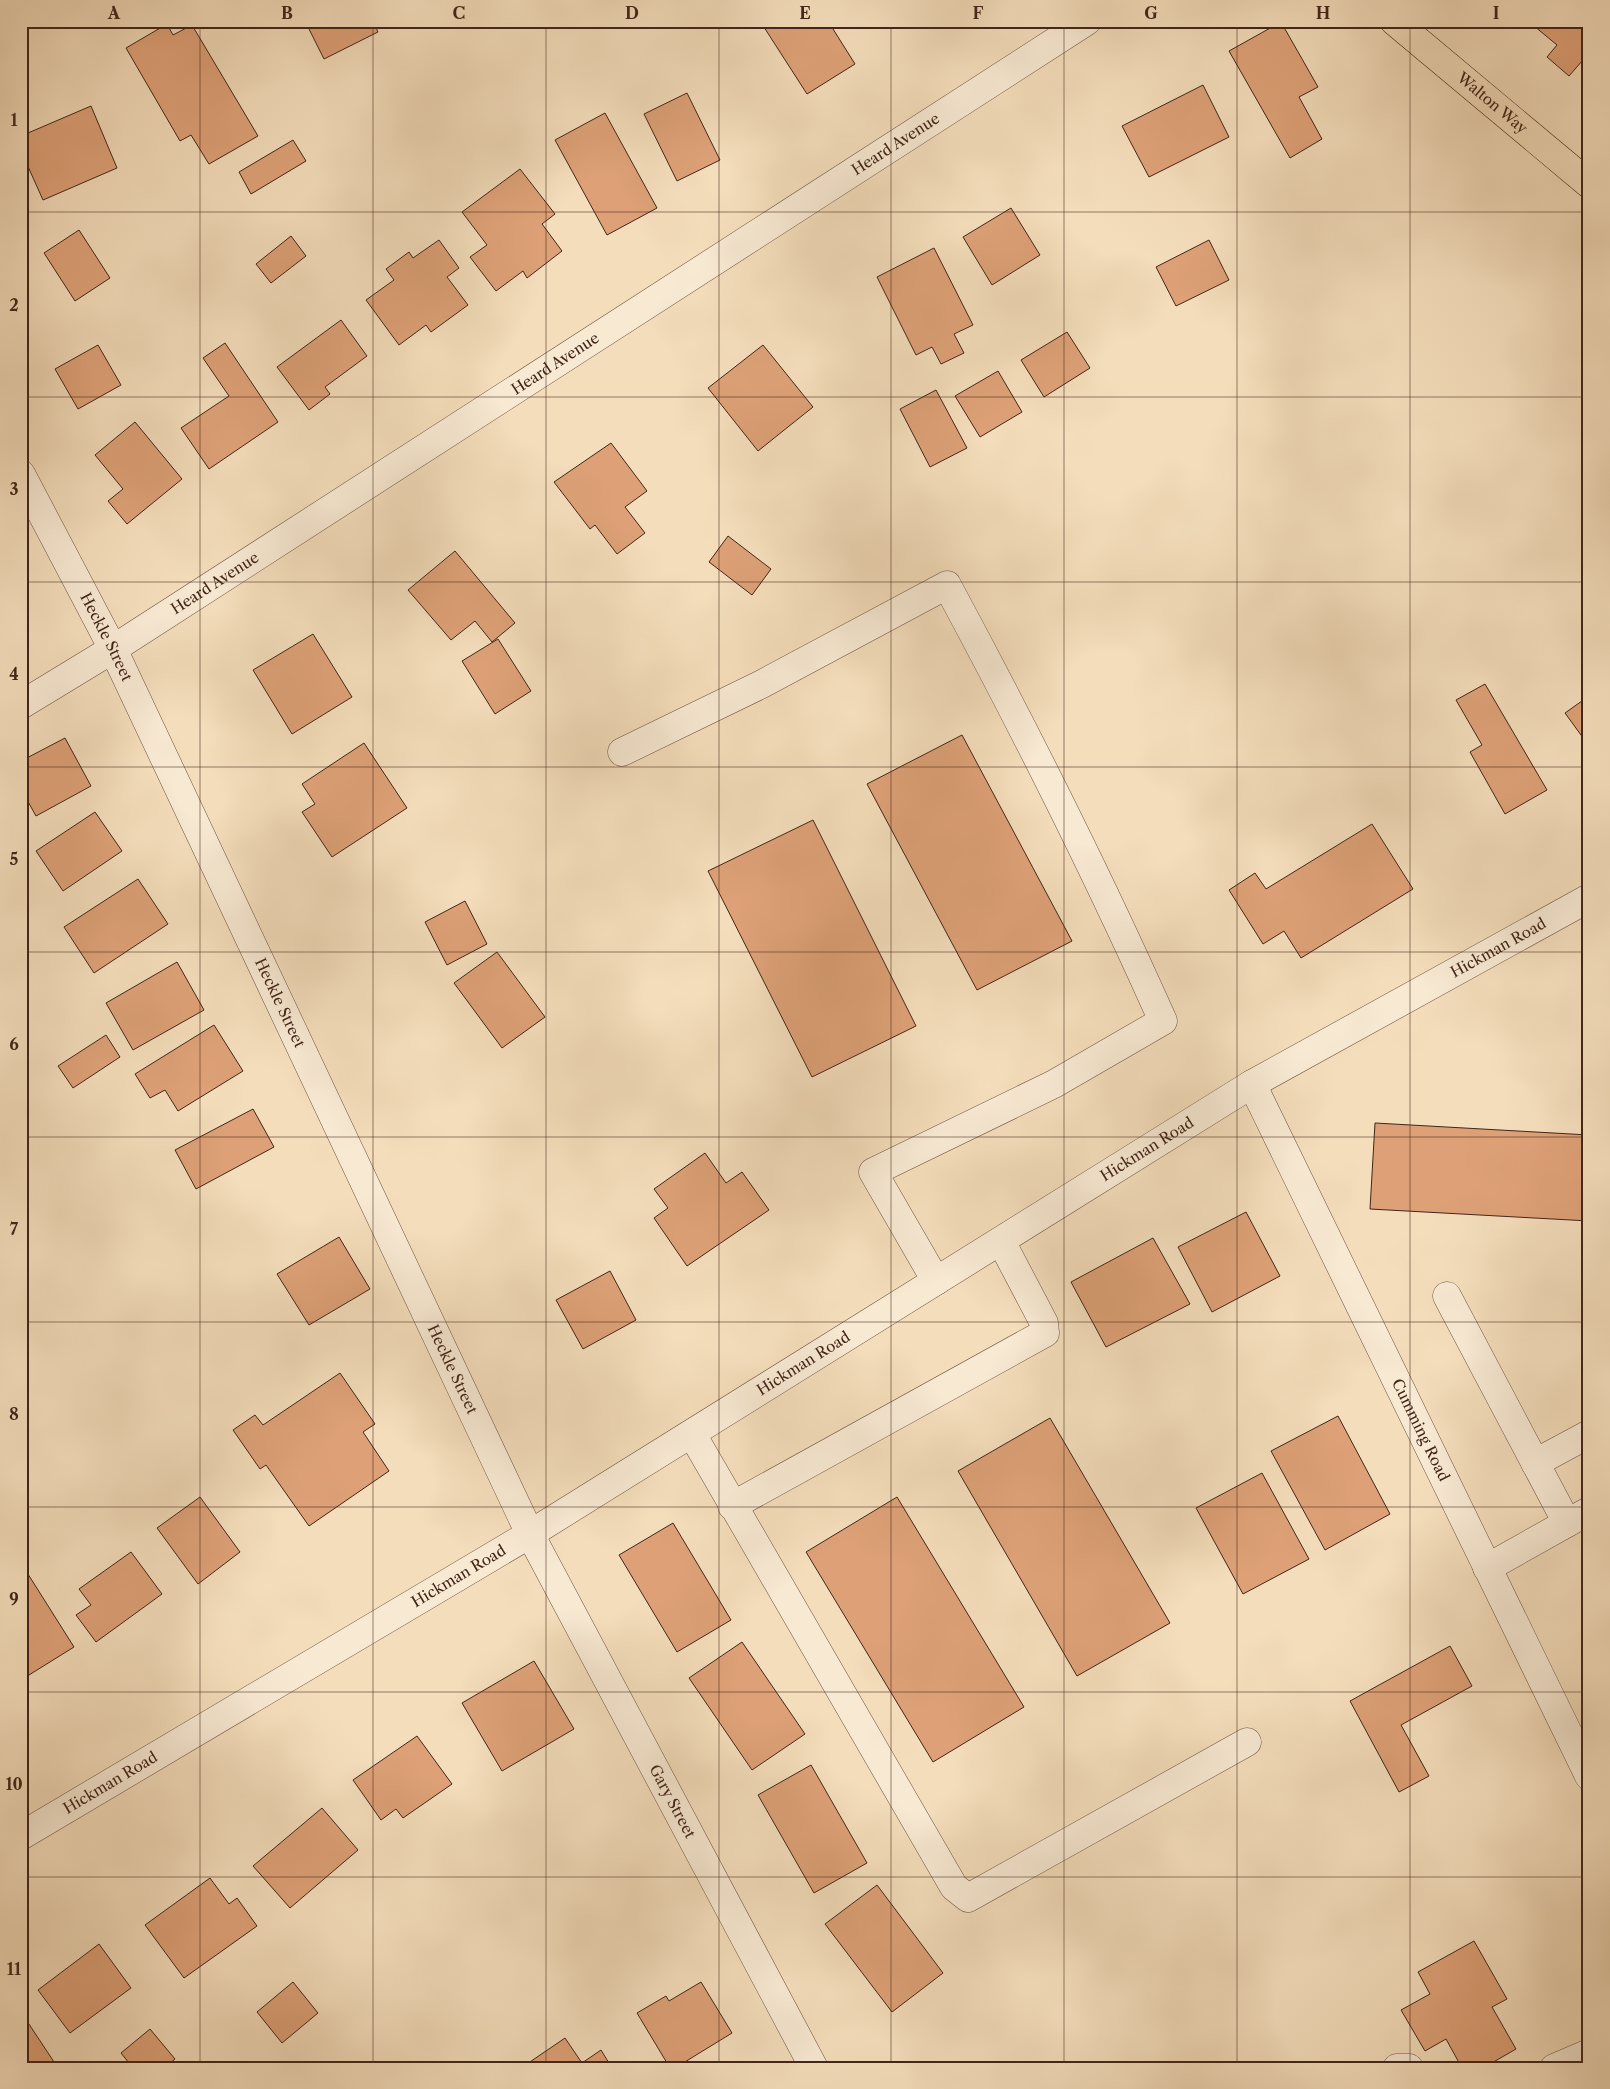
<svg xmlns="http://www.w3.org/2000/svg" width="1610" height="2089" viewBox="0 0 1610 2089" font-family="'Libre Caslon Text',serif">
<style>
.building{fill:#dea177;stroke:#422519}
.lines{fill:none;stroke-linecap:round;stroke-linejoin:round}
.minor-casing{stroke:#6e5342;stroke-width:29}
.major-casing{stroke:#422519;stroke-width:29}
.minor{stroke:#f8e9d3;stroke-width:28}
.major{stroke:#f4ddbb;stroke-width:28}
.grid{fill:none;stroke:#422519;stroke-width:1;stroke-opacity:0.55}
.labels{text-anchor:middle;stroke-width:4.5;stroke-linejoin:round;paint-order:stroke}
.street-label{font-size:15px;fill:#422519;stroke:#f8e9d3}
.neatline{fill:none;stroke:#422519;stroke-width:2}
.grid-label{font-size:16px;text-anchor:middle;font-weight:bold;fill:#422519}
</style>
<rect width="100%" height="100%" fill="#f4ddbb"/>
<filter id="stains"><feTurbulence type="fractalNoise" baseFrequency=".004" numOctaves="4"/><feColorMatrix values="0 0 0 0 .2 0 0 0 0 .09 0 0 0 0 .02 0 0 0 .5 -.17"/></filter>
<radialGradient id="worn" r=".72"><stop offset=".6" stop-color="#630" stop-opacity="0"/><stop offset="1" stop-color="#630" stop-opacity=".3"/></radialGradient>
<g class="building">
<path d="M305 21H373L378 32 324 59Z"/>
<path d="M760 21H828L855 64 807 94Z"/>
<path d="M940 21H957L945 28Z"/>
<path d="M1528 21H1589V53L1569 76 1547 57 1557 45Z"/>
<path d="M1281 22 1318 87 1299 97 1322 139 1290 158 1229 51Z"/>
<path d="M167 24 173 35 192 25 258 136 209 164 191 135 180 141 126 48Z"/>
<path d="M1203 85 1229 137 1149 177 1122 126Z"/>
<path d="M687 93 720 160 677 181 644 114Z"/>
<path d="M91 106 117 168 43 200 21 151V136Z"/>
<path d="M605 113 657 208 607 235 555 140Z"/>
<path d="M293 140 306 161 251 194 239 172Z"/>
<path d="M520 169 555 214 542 224 562 251 527 278 523 271 496 291 470 257 487 245 462 212Z"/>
<path d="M1011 208 1040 255 992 285 963 237Z"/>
<path d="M79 230 110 278 75 301 44 253Z"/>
<path d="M291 236 306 256 271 283 256 264Z"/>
<path d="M439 240 459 268 447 277 468 305 431 332 426 325 399 345 366 300 394 280 386 269 409 252 413 258Z"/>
<path d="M1209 240 1229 280 1176 306 1156 267Z"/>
<path d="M934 248 973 325 954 334 964 353 941 364 932 347 916 355 877 277Z"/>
<path d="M341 320 367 356 325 387 330 394 309 410 277 367Z"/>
<path d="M1067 332 1090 368 1044 397 1021 360Z"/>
<path d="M225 343 278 422 209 469 181 428 229 396 203 358Z"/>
<path d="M98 345 121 385 78 409 55 369Z"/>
<path d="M763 345 813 407 758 451 708 388Z"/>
<path d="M998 371 1022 412 980 437 955 396Z"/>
<path d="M936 390 967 448 930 467 900 409Z"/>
<path d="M135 422 182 479 127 524 108 501 123 489 95 455Z"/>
<path d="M611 443 647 491 625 507 645 533 617 554 595 525 590 529 554 482Z"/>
<path d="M728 536 771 569 752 595 709 562Z"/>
<path d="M455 551 515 623 492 642 475 621 451 640 408 590Z"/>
<path d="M313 634 352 697 292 734 253 670Z"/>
<path d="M498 639 531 691 495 714 462 661Z"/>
<path d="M1485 684 1547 790 1505 814 1470 752 1482 745 1456 700Z"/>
<path d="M1589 696V746L1565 713Z"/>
<path d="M962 735 1072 941 977 990 867 784Z"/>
<path d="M65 738 91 786 36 816 21 789V761Z"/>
<path d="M364 743 407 808 332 857 302 812 315 804 302 784Z"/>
<path d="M95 812 122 851 63 891 36 851Z"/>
<path d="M813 820 916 1026 812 1077 708 871Z"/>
<path d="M1372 824 1413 889 1301 958 1284 931 1263 944 1229 890 1255 873 1266 889Z"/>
<path d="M138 879 168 924 94 973 64 927Z"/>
<path d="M465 901 487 944 447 965 425 922Z"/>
<path d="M497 952 545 1017 502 1048 454 983Z"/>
<path d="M177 962 204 1010 133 1050 106 1003Z"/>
<path d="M214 1025 243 1071 178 1111 165 1090 150 1098 135 1074Z"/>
<path d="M106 1035 120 1057 73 1088 58 1066Z"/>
<path d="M253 1109 274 1147 196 1189 175 1150Z"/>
<path d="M1375 1123 1589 1135V1221L1370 1209Z"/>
<path d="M705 1153 726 1183 742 1172 769 1210 687 1266 654 1218 668 1208 654 1189Z"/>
<path d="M1246 1212 1280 1276 1212 1312 1178 1247Z"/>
<path d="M339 1237 370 1289 309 1325 277 1274Z"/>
<path d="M1153 1238 1190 1304 1106 1347 1071 1282Z"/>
<path d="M610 1271 636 1320 583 1349 556 1300Z"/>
<path d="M340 1373 375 1424 363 1432 389 1471 309 1526 266 1465 260 1469 233 1430 255 1415 263 1425Z"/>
<path d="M1338 1416 1390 1514 1325 1550 1271 1451Z"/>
<path d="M1050 1418 1170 1623 1077 1676 958 1471Z"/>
<path d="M1262 1473 1309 1559 1243 1594 1196 1508Z"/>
<path d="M200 1497 240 1552 198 1584 157 1528Z"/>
<path d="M897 1497 1024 1707 933 1762 806 1552Z"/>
<path d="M673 1523 731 1620 677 1652 619 1555Z"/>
<path d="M131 1552 162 1594 96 1642 76 1615 91 1605 79 1589Z"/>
<path d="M21 1563 74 1647 21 1680Z"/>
<path d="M742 1642 805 1734 752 1770 689 1678Z"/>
<path d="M1450 1646 1472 1686 1401 1725 1429 1776 1399 1792 1350 1701Z"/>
<path d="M534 1661 574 1729 502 1771 462 1703Z"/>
<path d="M417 1736 452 1784 403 1818 396 1809 381 1820 353 1780Z"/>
<path d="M811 1765 867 1863 814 1893 758 1795Z"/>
<path d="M322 1808 358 1850 290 1908 253 1866Z"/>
<path d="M210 1878 229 1904 237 1898 257 1926 184 1978 145 1925Z"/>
<path d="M877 1885 943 1973 892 2012 825 1924Z"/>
<path d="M1474 1941 1507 1999 1492 2007 1516 2049 1483 2068H1462L1446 2039 1425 2051 1401 2010 1430 1994 1418 1972Z"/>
<path d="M99 1944 131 1988 70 2033 38 1990Z"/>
<path d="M293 1982 318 2013 282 2043 257 2012Z"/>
<path d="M701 1982 732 2033 675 2068H670L637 2013 666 1996 669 2001Z"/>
<path d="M21 2012 58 2068H21Z"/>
<path d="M150 2029 175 2059 164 2068H133L121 2053Z"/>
<path d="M565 2038 582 2063 601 2050 612 2068H521Z"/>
</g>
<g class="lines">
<defs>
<g id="minor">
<path id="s1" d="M21 474 113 649 530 1534 814 2068"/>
<path id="s2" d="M21 705 113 649 1087 21"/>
<path d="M622 752 762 684 947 585C1024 728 1097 873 1163 1021L1054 1084 873 1172 936 1281"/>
<path id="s3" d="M1252 1084 1589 1776"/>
<path d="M1447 1296 1567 1523 1487 1568"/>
<path d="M692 1434 954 1887 968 1898 1247 1742"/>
<path d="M1535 1463 1589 1434"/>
<path d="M732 1506 1045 1333 1044 1323 1001 1241"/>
<path d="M1567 1523 1589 1511"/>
<path id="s4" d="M21 1836 530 1534 1252 1084 1589 898"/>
<path d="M1397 2068H1409"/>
<path d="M1554 2068 1589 2053"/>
</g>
<g id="major">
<path id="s5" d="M1394 21 1589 184"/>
</g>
</defs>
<use href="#minor" class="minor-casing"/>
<use href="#major" class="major-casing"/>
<use href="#minor" class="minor"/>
<use href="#major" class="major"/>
</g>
<path class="grid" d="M200 21V2068M373 21V2068M546 21V2068M719 21V2068M891 21V2068M1064 21V2068M1237 21V2068M1410 21V2068M21 212H1589M21 397H1589M21 582H1589M21 767H1589M21 952H1589M21 1137H1589M21 1322H1589M21 1507H1589M21 1692H1589M21 1877H1589"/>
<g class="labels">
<g class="street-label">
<text dy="5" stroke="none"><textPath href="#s5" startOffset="128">Walton Way</textPath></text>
<text dy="5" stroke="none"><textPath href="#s2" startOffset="1039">Heard Avenue</textPath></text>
<text dy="5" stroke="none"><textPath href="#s2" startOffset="634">Heard Avenue</textPath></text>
<text dy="5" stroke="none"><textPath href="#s2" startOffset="229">Heard Avenue</textPath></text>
<text dy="5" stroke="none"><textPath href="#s1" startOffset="184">Heckle Street</textPath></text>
<text dy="5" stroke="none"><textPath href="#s4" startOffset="1724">Hickman Road</textPath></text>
<text dy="5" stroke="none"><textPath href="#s1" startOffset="589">Heckle Street</textPath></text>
<text dy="5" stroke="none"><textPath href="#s4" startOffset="1319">Hickman Road</textPath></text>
<text dy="5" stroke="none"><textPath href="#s4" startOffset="914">Hickman Road</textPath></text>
<text dy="5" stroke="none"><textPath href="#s1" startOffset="994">Heckle Street</textPath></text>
<text dy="5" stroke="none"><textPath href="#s3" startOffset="385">Cumming Road</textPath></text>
<text dy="5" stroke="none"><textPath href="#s4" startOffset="509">Hickman Road</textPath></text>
<text dy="5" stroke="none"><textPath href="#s4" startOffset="104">Hickman Road</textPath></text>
<text dy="5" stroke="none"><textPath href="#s1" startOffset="1479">Gary Street</textPath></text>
</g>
</g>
<rect width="1610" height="2089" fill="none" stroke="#f4ddbb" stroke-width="55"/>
<rect x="28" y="28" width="1554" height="2034" class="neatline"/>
<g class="grid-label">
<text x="114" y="19">A</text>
<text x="287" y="19">B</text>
<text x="459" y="19">C</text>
<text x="632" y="19">D</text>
<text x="805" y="19">E</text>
<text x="978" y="19">F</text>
<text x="1151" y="19">G</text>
<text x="1323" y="19">H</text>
<text x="1496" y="19">I</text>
<text x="14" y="126">1</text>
<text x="14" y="311">2</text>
<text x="14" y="495">3</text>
<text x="14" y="680">4</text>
<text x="14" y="865">5</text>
<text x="14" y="1050">6</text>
<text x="14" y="1235">7</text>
<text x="14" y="1420">8</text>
<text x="14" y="1605">9</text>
<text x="14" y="1790">10</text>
<text x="14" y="1975">11</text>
</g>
<rect width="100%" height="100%" filter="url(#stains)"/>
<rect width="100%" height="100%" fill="url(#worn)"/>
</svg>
